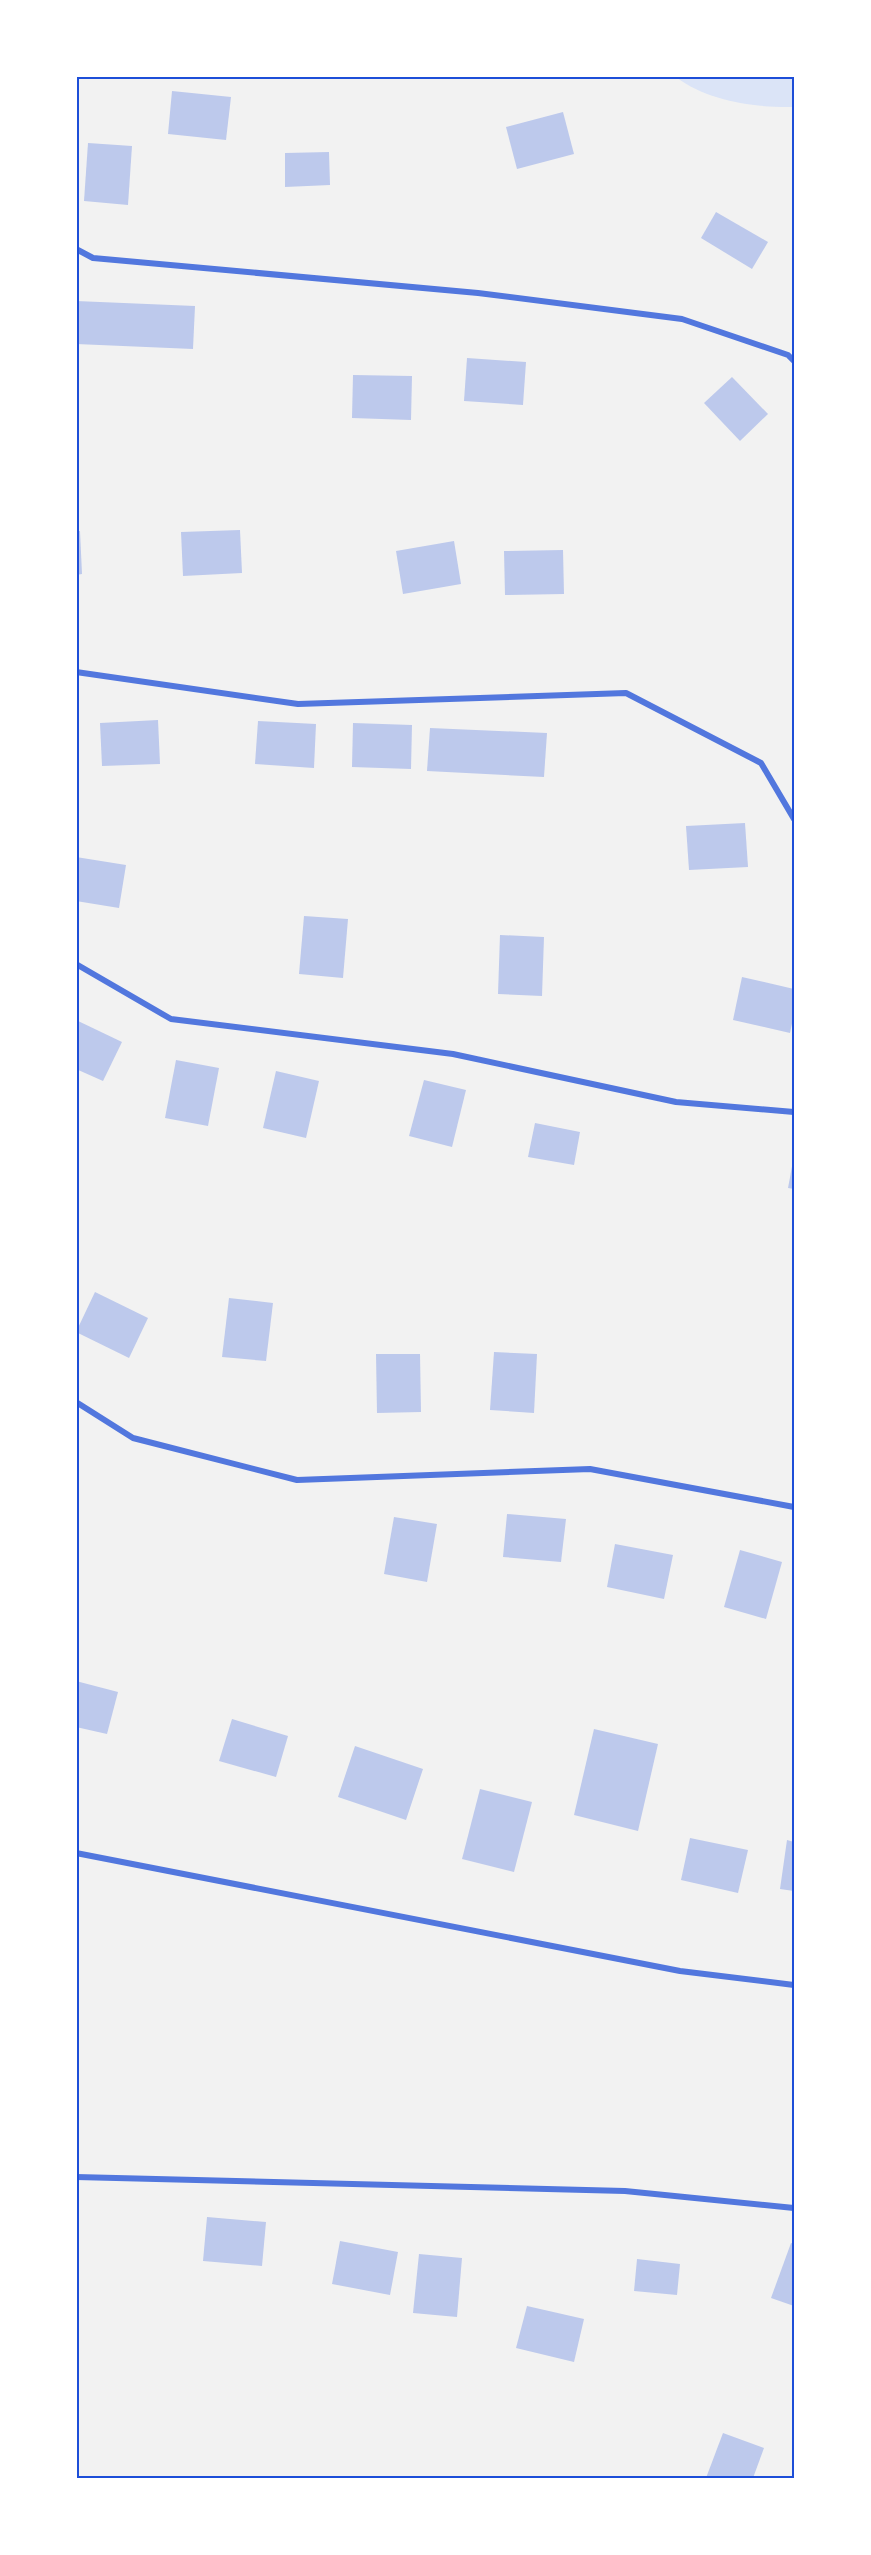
<svg xmlns="http://www.w3.org/2000/svg" width="871" height="2555" viewBox="0 0 871 2555" font-family="'PT Sans Narrow',sans-serif">
<style>
.green{fill:#dbe4f7}
.building{fill:#bdc9ec}
.lines{fill:none;stroke-linecap:round;stroke-linejoin:round}
.minor{stroke:#5277de;stroke-width:6}
.neatline{fill:none;stroke:#1d4ed8;stroke-width:2}
</style>
<rect width="100%" height="100%" fill="#f2f2f2"/>
<path class="green" d="M676 77H794V107C756 108 707 101 676 77Z"/>
<g class="building">
<path d="M172 91 231 97 226 140 168 134Z"/>
<path d="M563 112 574 154 517 169 506 127Z"/>
<path d="M88 143 132 146 128 205 84 201Z"/>
<path d="M329 152 330 185 285 187V153Z"/>
<path d="M716 212 768 242 752 269 701 238Z"/>
<path d="M76 301 195 306 193 349 76 344Z"/>
<path d="M467 358 526 362 523 405 464 401Z"/>
<path d="M353 375 412 376 411 420 352 418Z"/>
<path d="M732 377 768 414 740 441 704 403Z"/>
<path d="M240 530 242 573 183 576 181 532Z"/>
<path d="M76 531H80L82 574 76 575Z"/>
<path d="M454 541 461 584 403 594 396 551Z"/>
<path d="M563 550 564 594 505 595 504 551Z"/>
<path d="M158 720 160 764 102 766 100 723Z"/>
<path d="M258 721 316 724 314 768 255 764Z"/>
<path d="M353 723 412 725 411 769 352 767Z"/>
<path d="M430 728 547 733 544 777 427 771Z"/>
<path d="M745 823 748 867 689 870 686 826Z"/>
<path d="M76 857 126 865 119 908 76 901Z"/>
<path d="M304 916 348 919 343 978 299 974Z"/>
<path d="M500 935 544 937 542 996 498 994Z"/>
<path d="M742 977 794 989V1014L790 1033 733 1020Z"/>
<path d="M76 1020 122 1042 103 1081 76 1069Z"/>
<path d="M176 1060 219 1068 208 1126 165 1118Z"/>
<path d="M276 1071 319 1081 306 1138 263 1128Z"/>
<path d="M424 1080 466 1090 452 1147 409 1136Z"/>
<path d="M535 1123 580 1132 574 1165 528 1157Z"/>
<path d="M793 1161 794 1162V1189L788 1188Z"/>
<path d="M95 1292 148 1318 129 1358 76 1332Z"/>
<path d="M229 1298 273 1303 266 1361 222 1357Z"/>
<path d="M494 1352 537 1354 534 1413 490 1410Z"/>
<path d="M376 1354H420L421 1412 377 1413Z"/>
<path d="M507 1514 566 1519 561 1562 503 1557Z"/>
<path d="M394 1517 437 1524 427 1582 384 1574Z"/>
<path d="M615 1544 673 1555 664 1599 607 1587Z"/>
<path d="M740 1550 782 1562 766 1619 724 1607Z"/>
<path d="M76 1681 118 1692 107 1734 76 1727Z"/>
<path d="M232 1719 288 1736 276 1777 219 1761Z"/>
<path d="M594 1729 658 1744 638 1831 574 1815Z"/>
<path d="M355 1746 423 1769 406 1820 338 1797Z"/>
<path d="M480 1789 532 1802 514 1872 462 1859Z"/>
<path d="M690 1838 748 1850 738 1893 681 1880Z"/>
<path d="M787 1840 794 1842V1891L780 1889Z"/>
<path d="M207 2217 266 2222 262 2266 203 2261Z"/>
<path d="M340 2241 398 2252 390 2295 332 2284Z"/>
<path d="M791 2243 794 2244V2306L771 2298Z"/>
<path d="M419 2254 462 2258 457 2317 413 2313Z"/>
<path d="M637 2259 680 2264 677 2295 634 2291Z"/>
<path d="M527 2306 584 2319 574 2362 516 2348Z"/>
<path d="M723 2433 764 2448 753 2478H706Z"/>
</g>
<g class="lines">
<g class="minor">
<path d="M76 249 93 258 478 293 682 319 788 355 794 361"/>
<path d="M76 672 298 704 626 693 761 763 794 819"/>
<path d="M76 964 171 1019 453 1054 676 1102 794 1112"/>
<path d="M76 1402 133 1438 297 1480 590 1469 794 1507"/>
<path d="M76 1853 680 1971 794 1985"/>
<path d="M76 2177 625 2191 794 2208"/>
</g>
</g>
<rect width="871" height="2555" fill="none" stroke="#ffffff" stroke-width="156"/>
<rect x="78" y="78" width="715" height="2399" class="neatline"/>
</svg>
